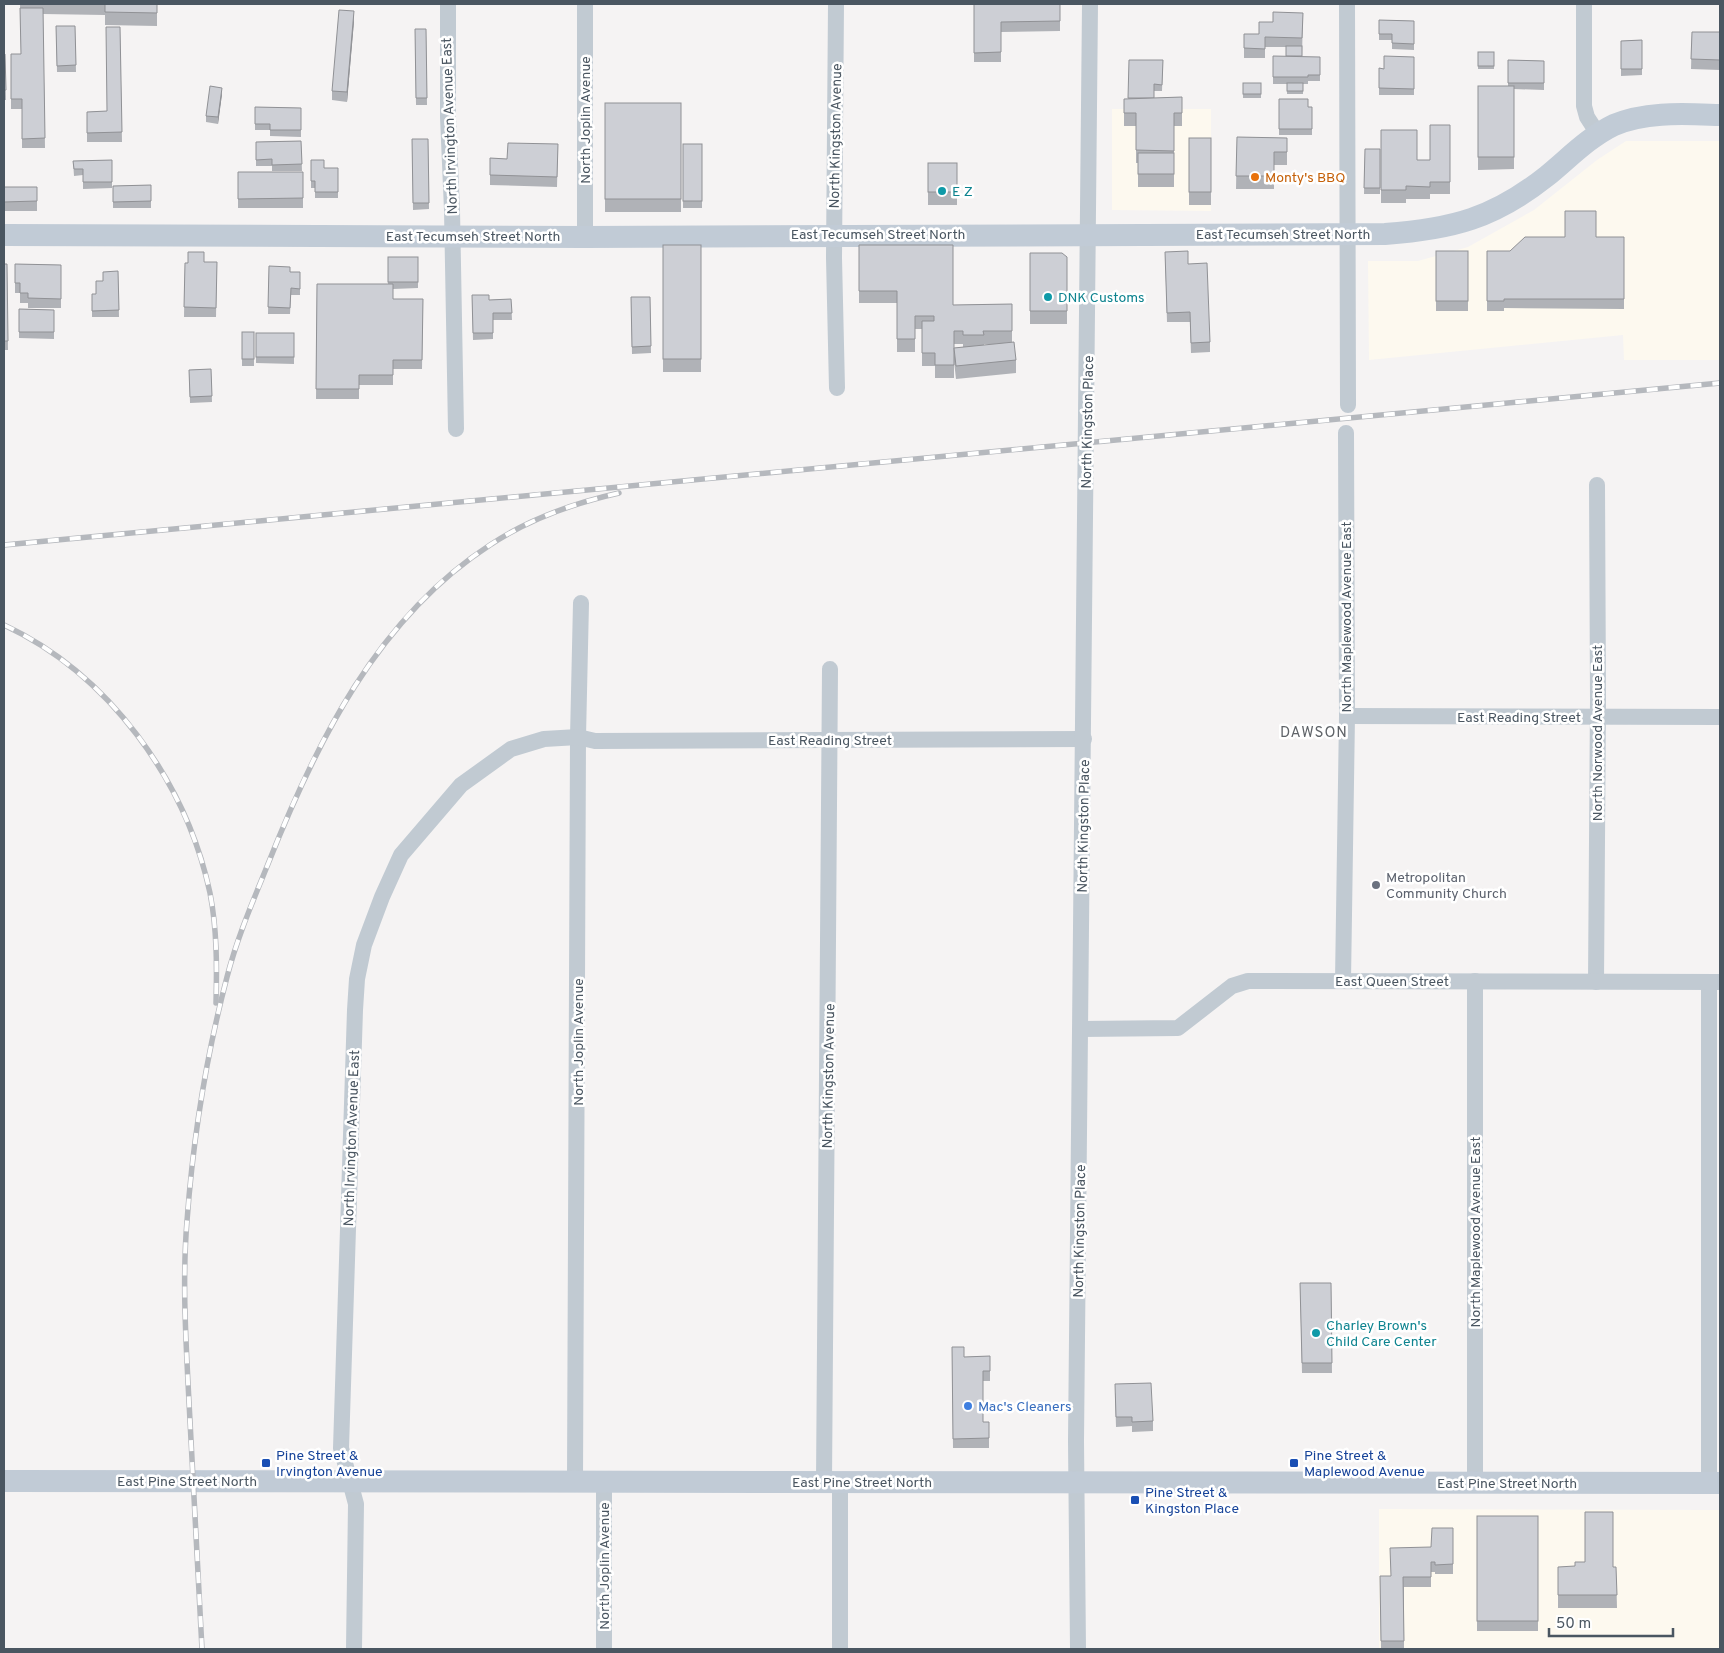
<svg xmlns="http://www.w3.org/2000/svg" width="1724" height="1653" viewBox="0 0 1724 1653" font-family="Overpass,sans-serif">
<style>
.commercial{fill:#fdf9ef}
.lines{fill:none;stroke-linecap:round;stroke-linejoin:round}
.street{stroke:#c1cad2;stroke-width:16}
.secondary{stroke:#c1cbd6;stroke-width:22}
.rail-casing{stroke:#b5b8bd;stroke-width:5.5}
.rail{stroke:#fff;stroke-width:4;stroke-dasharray:11;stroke-linecap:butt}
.wall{fill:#b0b2b7;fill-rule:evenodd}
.shaded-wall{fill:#909195}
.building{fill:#cdcfd5;stroke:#909195}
.food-dot{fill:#e8710a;stroke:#fff;stroke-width:2}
.culture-dot{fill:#0f9aa8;stroke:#fff;stroke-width:2}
.worship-dot{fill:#6b7280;stroke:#fff;stroke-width:2}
.shop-dot{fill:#3f7fe0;stroke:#fff;stroke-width:2}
.transit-dot{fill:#1a4fb4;stroke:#fff;stroke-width:2}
.labels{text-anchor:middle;stroke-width:5;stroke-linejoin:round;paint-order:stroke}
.street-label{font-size:14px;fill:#4a5661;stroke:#fff}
.food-label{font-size:14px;fill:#c56008;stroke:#fff;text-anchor:start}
.culture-label{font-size:14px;fill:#0d838f;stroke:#fff;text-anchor:start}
.worship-label{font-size:14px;fill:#5b616d;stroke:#fff;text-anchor:start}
.shop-label{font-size:14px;fill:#366cbe;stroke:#fff;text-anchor:start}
.transit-label{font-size:14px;fill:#164399;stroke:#fff;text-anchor:start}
.neighbourhood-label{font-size:15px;letter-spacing:1px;fill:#5f6368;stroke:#fff}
</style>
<rect width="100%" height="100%" fill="#f5f3f3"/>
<g class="commercial">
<path d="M1112 109H1211V211L1112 210Z"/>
<path d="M1626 141H1720V360H1624L1623 335 1369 360 1368 261H1418L1468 247 1534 210 1597 160Z"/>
<path d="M1379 1509 1720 1510V1649H1379Z"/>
</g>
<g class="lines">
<g class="street">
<path d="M448 4V117L452 210 456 429"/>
<path d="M585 4V237"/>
<path d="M836 4 834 258 837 388"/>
<path d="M1347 4 1348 405"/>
<path d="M1584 4V106L1587 117 1598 134"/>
<path d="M1347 716 1720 717"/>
<path d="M1343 981 1347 716 1346 433"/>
<path d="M1596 982 1598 700 1597 485"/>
<path d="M1709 982V1483"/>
<path d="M1081 1029 1178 1028 1232 986 1248 981 1720 982"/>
<path d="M575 1481 578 737 581 603"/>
<path d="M604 1482V1649"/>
<path d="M824 1483 830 669"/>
<path d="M1475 1483V981"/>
<path d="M354 1649 356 1504 341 1448 355 1010 357 979 364 945 382 897 401 855 461 785 511 749 544 739 578 737 595 741 1084 739"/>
<path d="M840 1649V1483"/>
<path d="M1078 1649 1076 1441 1090 4"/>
</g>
<g class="secondary">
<path d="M4 235 585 237 1385 234C1453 229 1494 218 1547 176 1569 158 1589 137 1614 125 1647 111 1686 114 1720 115"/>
<path d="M4 1481 1720 1483"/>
</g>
<defs>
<g id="rail">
<path d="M4 545 1720 383"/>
<path d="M4 625C109 674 186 781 210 893 217 929 217 966 216 1003"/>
<path d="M202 1649C198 1567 193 1484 189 1402 186 1342 182 1281 187 1221 193 1139 206 1057 227 977 237 938 253 901 268 864 316 743 377 618 490 545 529 519 574 503 619 493"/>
</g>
</defs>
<use href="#rail" class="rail-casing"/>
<use href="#rail" class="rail"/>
</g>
<g class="wall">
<path d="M20 4H157V26L105 25V15L43 14 45 148H22V109H11V54H21Z"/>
<path d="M974 4H1060V31L1001 32V62H974Z"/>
<path d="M1303 13 1302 57H1320V81H1308V84H1303V94H1287V84H1273V56L1286 57V47H1265V58H1244V34H1259L1273 22Z"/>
<path d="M1379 20 1414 21V50L1392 49V40H1379Z"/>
<path d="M354 21 347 102 332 100V91Z"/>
<path d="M56 26H75L76 72H57Z"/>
<path d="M120 27 122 142H87V112L107 111Z"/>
<path d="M415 29H426L427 105H416Z"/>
<path d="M1692 32H1720V70L1691 69Z"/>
<path d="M1642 40V75L1621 76V41Z"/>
<rect x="1478" y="52" width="16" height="17"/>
<path d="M4 54H5L6 100H4Z"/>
<path d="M1414 57V95H1379V68L1384 69Z"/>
<path d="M1163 60 1162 91H1154V98L1182 97V126H1174V187H1138V163H1136V126H1124V99H1128Z"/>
<path d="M1508 60 1544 61V90L1514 89V169L1478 170V86H1508Z"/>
<rect x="1243" y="83" width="18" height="15"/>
<path d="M222 94 218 124 206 122V116Z"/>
<path d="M1279 99 1308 107H1312V135H1279Z"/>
<rect x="605" y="103" width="76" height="109"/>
<path d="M255 107 301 108V137L270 136V130H255Z"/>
<path d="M1450 125V194H1430V199H1406V203H1381V130L1417 160H1430Z"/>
<path d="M1237 137 1287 138V165H1274V189H1236Z"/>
<rect x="1189" y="138" width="22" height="67"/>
<path d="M412 139H428L429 209 413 210Z"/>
<path d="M301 141 302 171H272V166H256V142Z"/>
<path d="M558 144 557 187 490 185V158L507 159Z"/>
<rect x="683" y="144" width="19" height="64"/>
<path d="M1365 149H1380V194H1364Z"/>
<path d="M112 160V188L83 189V175L74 176 73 161Z"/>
<path d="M311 160 324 168H338V198H315V188H311Z"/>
<rect x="928" y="163" width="29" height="42"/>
<rect x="238" y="172" width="65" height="36"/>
<path d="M151 185V208H113V186Z"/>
<rect x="4" y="187" width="33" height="24"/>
<path d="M1596 237H1624V309L1504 308V311H1487V251H1510Z"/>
<rect x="663" y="245" width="38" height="127"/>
<path d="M859 245 953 305 1012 304V343L1016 360V373L956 379 954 361V348L963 347V344H954V378H935V366H922V329H915V352H897V303H859ZM984 344H1000L984 345Z"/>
<rect x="1436" y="251" width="32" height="60"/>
<path d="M1165 252 1188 264 1210 342V352L1191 353 1190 322H1167Z"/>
<path d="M1030 253 1067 257V324H1030Z"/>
<path d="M388 257H418V288L393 289V299H423L422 369H393V385H359V399H316L317 284H388Z"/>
<path d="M204 262H217L216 317H184L185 263Z"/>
<path d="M4 264H7L8 350H4Z"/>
<path d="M15 264 61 265V308H28V303H20V293H15Z"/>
<path d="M269 266 300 279V295H291L290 314H268Z"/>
<path d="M118 271 119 317H92V294H96L103 281Z"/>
<path d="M472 295 489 300 511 299 512 320H493V339L473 340Z"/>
<path d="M631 297H650L651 353 632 354Z"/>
<path d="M19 309 54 310V339L19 338Z"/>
<rect x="242" y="332" width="12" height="34"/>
<path d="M256 333H294V364L256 363Z"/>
<path d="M211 369 212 402 190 403 189 370Z"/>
<path d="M1300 1283H1331L1332 1373H1302Z"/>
<path d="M952 1347 964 1357 990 1356V1381H983V1422H989V1448H953Z"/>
<path d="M1115 1393 1153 1421V1431L1132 1432V1426L1116 1427Z"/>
<rect x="1477" y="1516" width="61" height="115"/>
<path d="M1453 1528V1574H1435V1572H1431V1587H1404V1649H1381L1380 1576H1391L1431 1547Z"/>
<path d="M1558 1567H1616L1617 1608H1558Z"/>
</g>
<g class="shaded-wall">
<path d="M354 11V21L347 102V92Z"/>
<path d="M222 88V94L218 124V117Z"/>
</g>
<g class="building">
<path d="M105 4H157V13L105 12Z"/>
<path d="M974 4H1060V21L1001 22V52L974 53Z"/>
<path d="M20 8H43L45 138 22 139V99H11V54H21Z"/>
<path d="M339 10 354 11 347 92 332 91Z"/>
<path d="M1273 12 1303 13 1302 38 1265 37V49L1244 48V34H1259V22H1273Z"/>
<path d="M1379 20 1414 21V44L1392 43V34H1379Z"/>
<path d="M56 26H75L76 65 57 66Z"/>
<path d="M106 27H120L122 132 87 133V112L107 111Z"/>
<path d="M415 29H426L427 98H416Z"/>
<path d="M1692 32H1720V60L1691 59Z"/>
<path d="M1642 40V69H1621V41Z"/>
<rect x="1286" y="46" width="16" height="10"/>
<rect x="1478" y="52" width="16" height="14"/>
<path d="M4 54H5L6 90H4Z"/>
<path d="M1273 56 1320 57V75H1308V77H1273Z"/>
<path d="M1384 56 1414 57V89L1379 88V68L1384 69Z"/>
<path d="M1129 60H1163L1162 85 1154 84V98H1128Z"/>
<path d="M1508 60 1544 61V83H1508Z"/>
<rect x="1243" y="83" width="18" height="11"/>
<rect x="1287" y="83" width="16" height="8"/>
<path d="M210 86 222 88 218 117 206 116Z"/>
<rect x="1478" y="86" width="36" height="71"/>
<path d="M1182 97V113H1174V151L1136 150V113H1124V99Z"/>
<path d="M1279 99H1308V107H1312V129H1279Z"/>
<rect x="605" y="103" width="76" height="96"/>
<path d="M255 107 301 108V130H270V124H255Z"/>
<path d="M1430 125H1450V182H1430V187L1406 186V190H1381V130H1417V160H1430Z"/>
<path d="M1237 137 1287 138V152H1274V176H1236Z"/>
<rect x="1189" y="138" width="22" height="54"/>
<path d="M412 139H428L429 203H413Z"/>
<path d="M301 141 302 164 272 165V159L256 160V142Z"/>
<path d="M508 143 558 144 557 177 490 175V158L507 159Z"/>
<rect x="683" y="144" width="19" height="57"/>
<path d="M1365 149H1380V188H1364Z"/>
<rect x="1138" y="153" width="36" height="21"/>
<path d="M112 160V182H83V169H74L73 161Z"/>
<path d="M311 160H324V168H338V192H315V181H311Z"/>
<rect x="928" y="163" width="29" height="29"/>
<path d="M238 172H303V198L238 199Z"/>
<path d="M151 185V201L113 202V186Z"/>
<path d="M4 187H37V201L4 202Z"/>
<path d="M1565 211H1596V237H1624V299H1504V301H1487V251H1510L1525 237H1565Z"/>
<rect x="663" y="245" width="38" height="114"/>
<path d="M859 245H953V305L1012 304V331H983L984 335H963V331H954V365H935V353H922V321H934V316H915V339H897V291H859Z"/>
<path d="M1188 251V264L1207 263 1210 342 1191 343 1190 312 1167 313 1165 252Z"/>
<rect x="1436" y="251" width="32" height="50"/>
<path d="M188 252H204V262H217L216 308 184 307 185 263H188Z"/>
<path d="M1030 253H1062L1067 257V311H1030Z"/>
<rect x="388" y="257" width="30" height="25"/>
<path d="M4 264H7L8 341H4Z"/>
<path d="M15 264 61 265V299L28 298V293H20V283H15Z"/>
<path d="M269 266 290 267V272H300V289L291 288 290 308 268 307Z"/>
<path d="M118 271 119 310 92 311V294H96V281H103V272Z"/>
<path d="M317 284H393V299H423L422 360H393V375H359V389H316Z"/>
<path d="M472 295H489V300L511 299 512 313H493V333H473Z"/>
<path d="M631 297H650L651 346 632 347Z"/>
<path d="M19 309 54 310V332H19Z"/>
<rect x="242" y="332" width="12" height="27"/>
<rect x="256" y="333" width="38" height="24"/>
<path d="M1014 342 1016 360 956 366 954 348Z"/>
<path d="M211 369 212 396 190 397 189 370Z"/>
<path d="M1300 1283H1331L1332 1363H1302Z"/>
<path d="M952 1347H964V1357L990 1356V1371H983V1422H989V1438L953 1439Z"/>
<path d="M1151 1383 1153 1421 1132 1422V1417H1116L1115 1384Z"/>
<path d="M1585 1512H1613V1567H1616L1617 1595H1558V1567L1575 1566V1562H1585Z"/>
<rect x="1477" y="1516" width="61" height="105"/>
<path d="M1432 1528H1453V1564L1435 1565V1562H1431V1577H1403L1404 1641H1381L1380 1576H1391L1390 1548 1431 1547Z"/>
</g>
<circle class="food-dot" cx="1255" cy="177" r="5"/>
<g class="culture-dot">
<circle cx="942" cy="191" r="5"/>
<circle cx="1048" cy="297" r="5"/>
<circle cx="1316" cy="1333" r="5"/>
</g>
<circle class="worship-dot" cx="1376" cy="885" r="5"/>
<circle class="shop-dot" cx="968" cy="1406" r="5"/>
<g class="transit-dot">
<rect x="261" y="1458" width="10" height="10" rx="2.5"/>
<rect x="1289" y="1458" width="10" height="10" rx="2.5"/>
<rect x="1130" y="1495" width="10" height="10" rx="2.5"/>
</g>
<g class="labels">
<g class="street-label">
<text transform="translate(585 120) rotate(-90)" y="5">North Joplin Avenue</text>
<text transform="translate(449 126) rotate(-92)" y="5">North Irvington Avenue East</text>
<text transform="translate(835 136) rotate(-89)" y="5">North Kingston Avenue</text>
<text x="878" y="239">East Tecumseh Street North</text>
<text x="1283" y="239">East Tecumseh Street North</text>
<text x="473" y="241">East Tecumseh Street North</text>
<text transform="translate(1087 422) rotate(-89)" y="5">North Kingston Place</text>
<text transform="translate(1346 617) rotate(-90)" y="5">North Maplewood Avenue East</text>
<text x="1519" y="722">East Reading Street</text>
<text transform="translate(1597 733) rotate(-90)" y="5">North Norwood Avenue East</text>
<text x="830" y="745">East Reading Street</text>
<text transform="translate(1083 826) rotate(-89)" y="5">North Kingston Place</text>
<text x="1392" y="986">East Queen Street</text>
<text transform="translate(578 1042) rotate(-90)" y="5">North Joplin Avenue</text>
<text transform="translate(828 1076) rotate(-89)" y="5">North Kingston Avenue</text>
<text transform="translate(351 1138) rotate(-88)" y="5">North Irvington Avenue East</text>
<text transform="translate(1079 1231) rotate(-89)" y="5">North Kingston Place</text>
<text transform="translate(1475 1232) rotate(-90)" y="5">North Maplewood Avenue East</text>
<text x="187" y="1486">East Pine Street North</text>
<text x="862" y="1487">East Pine Street North</text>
<text x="1507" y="1488">East Pine Street North</text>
<text transform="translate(604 1566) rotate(-90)" y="5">North Joplin Avenue</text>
</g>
<g class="food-label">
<text x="1265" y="182">Monty's BBQ</text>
</g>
<g class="culture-label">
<text x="952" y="196">E Z</text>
<text x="1058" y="302">DNK Customs</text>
<text x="1326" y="1330">Charley Brown's<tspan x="1326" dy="16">Child Care Center</tspan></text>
</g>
<g class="worship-label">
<text x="1386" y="882">Metropolitan<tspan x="1386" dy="16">Community Church</tspan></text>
</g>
<g class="shop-label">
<text x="978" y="1411">Mac's Cleaners</text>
</g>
<g class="transit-label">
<text x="276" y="1460">Pine Street &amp;<tspan x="276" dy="16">Irvington Avenue</tspan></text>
<text x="1304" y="1460">Pine Street &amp;<tspan x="1304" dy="16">Maplewood Avenue</tspan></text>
<text x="1145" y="1497">Pine Street &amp;<tspan x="1145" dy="16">Kingston Place</tspan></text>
</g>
<g class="neighbourhood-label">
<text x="1314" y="737">DAWSON</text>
</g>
</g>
<rect width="1724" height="1653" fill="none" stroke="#4a5661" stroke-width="10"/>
<path d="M1549 1628v8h124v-8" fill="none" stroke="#4a5661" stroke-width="2.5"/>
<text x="1556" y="1628" font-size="15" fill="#4a5661" stroke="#ffffff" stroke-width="4" paint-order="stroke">50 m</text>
</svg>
